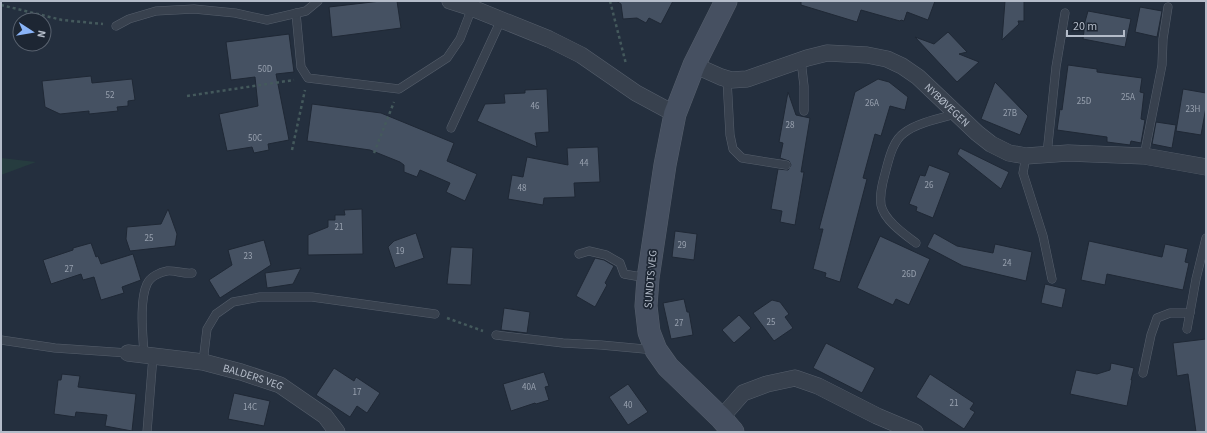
<svg xmlns="http://www.w3.org/2000/svg" width="1207" height="433" viewBox="0 0 1207 433" font-family="'Source Sans 3',sans-serif">
<style>
.green{fill:#263c3f}
.building{fill:#455162;stroke:#1f2835}
.lines{fill:none;stroke-linecap:round;stroke-linejoin:round}
.lane-casing{stroke:#565f6c;stroke-width:9}
.street-casing{stroke:#565f6c;stroke-width:17}
.secondary-casing{stroke:#565f6c;stroke-width:23}
.path{stroke:#44595c;stroke-width:2.5;stroke-dasharray:3 3;stroke-linecap:butt}
.lane{stroke:#38414e;stroke-width:8}
.street{stroke:#38414e;stroke-width:16}
.secondary{stroke:#465061;stroke-width:22}
.labels{text-anchor:middle;stroke-width:3.5;stroke-linejoin:round;paint-order:stroke}
.number-label{font-size:9px;fill:#98a1af}
.street-label{font-size:11px;fill:#b4bcc9;stroke:#1d2633}
</style>
<rect width="100%" height="100%" fill="#242f3e"/>
<path class="green" d="M1 158 36 162 1 175Z"/>
<g class="building">
<path d="M381 1H397L401 28 332 37 329 7Z"/>
<path d="M616 1H673L661 24 649 18 646 23 637 18 623 19 621 4Z"/>
<path d="M801 1H935L928 20 907 12 904 21 901 20 900 21 861 10 857 22 801 5Z"/>
<path d="M1005 1H1024V21H1018L1019 24 1002 40Z"/>
<path d="M1140 7 1162 11 1157 37 1135 32Z"/>
<path d="M1088 11 1131 19 1125 47 1083 39 1084 31 1083 29Z"/>
<path d="M948 32 967 52 959 54 979 62 957 82 915 37 934 44Z"/>
<path d="M289 34 294 72 276 74 289 140 268 144 269 150 254 153 252 147 227 151 219 114 258 106 255 77 231 80 226 42Z"/>
<path d="M1068 65 1097 69V72L1142 78 1140 92 1144 93 1141 119 1145 120 1141 143 1131 141 1130 145 1107 142V137L1057 130 1060 109 1062 110Z"/>
<path d="M91 76 92 83 132 79 135 100 128 101V106L117 107 118 111 89 114V111L60 114 45 107 42 81Z"/>
<path d="M878 79 889 82 908 97 905 110 890 106 881 136 875 134 863 178 867 179 840 282 825 277 826 273 813 269 823 229H819L855 92Z"/>
<path d="M995 82 1028 116 1020 135 981 119Z"/>
<path d="M547 89 549 132 535 133 537 147 477 121 485 104 505 103 504 94 525 93V90Z"/>
<path d="M1183 89 1206 93V107L1201 135 1176 131Z"/>
<path d="M788 92 796 115 810 118 801 172H804L795 225 780 222 782 211 771 209 778 169 788 170 791 165 789 161 780 158 783 143 779 142Z"/>
<path d="M312 104 381 113 454 143 447 161 477 174 465 201 446 192 450 183 420 170 417 177 404 172V165L400 162 370 150 307 141Z"/>
<path d="M1156 122 1176 125 1172 148 1152 144Z"/>
<path d="M598 147 600 182 574 183 575 197 544 198 543 205 508 199 512 175 523 177 527 157 568 165 567 148Z"/>
<path d="M960 148 1009 172 1001 189 957 154Z"/>
<path d="M929 165 950 173 933 218 916 211 917 207 909 204 920 175 925 176Z"/>
<path d="M168 209 177 234 175 246 130 251 126 239 127 227 161 224Z"/>
<path d="M362 209 363 254 308 255V235L328 227V220H335V215H345L344 210Z"/>
<path d="M675 231 697 234 694 260 672 257Z"/>
<path d="M416 233 424 258 395 268 388 247 394 241Z"/>
<path d="M934 233 957 246 993 253 995 244 1032 252 1026 281 963 266 927 247Z"/>
<path d="M880 236 930 259 909 305 896 299 893 305 857 288Z"/>
<path d="M264 240 271 265 220 298 209 280 232 265 228 250Z"/>
<path d="M1089 241 1162 257 1165 244 1188 249 1185 262 1189 263 1183 290 1107 274 1105 285 1081 280Z"/>
<path d="M91 243 96 257 98 256 101 264 133 254 141 280 122 287 124 293 101 300 94 277 83 280 81 274 51 284 43 260 73 250V248Z"/>
<path d="M451 247 473 248 471 285 447 284Z"/>
<path d="M595 258 604 260 614 266 605 283 607 285 595 307 576 296Z"/>
<path d="M301 268 293 284 267 288 265 273Z"/>
<path d="M1045 284 1066 289 1062 308 1041 303Z"/>
<path d="M684 299 687 312H689L693 335 671 339 663 303Z"/>
<path d="M772 300 780 302 789 314 785 317 793 328 774 341 753 313Z"/>
<path d="M504 308 530 312 527 333 501 330Z"/>
<path d="M739 315 751 328 734 343 722 330Z"/>
<path d="M1206 339V432H1196L1188 374 1177 376 1173 343Z"/>
<path d="M826 343 875 368 862 393 813 368Z"/>
<path d="M1111 363 1134 368 1131 380H1132L1127 406 1070 394 1076 370 1097 374 1110 370Z"/>
<path d="M334 368 354 381 356 377 380 393 367 413 357 406 350 417 316 395Z"/>
<path d="M544 372 549 386 545 387 549 400 536 404 535 403 511 411 503 384Z"/>
<path d="M62 374 80 376 78 387 136 394 132 431 105 426 107 415 76 412 75 417 54 414 58 380H61Z"/>
<path d="M930 374 974 403 970 409 975 412 964 429 916 397Z"/>
<path d="M628 384 648 412 628 425 609 397Z"/>
<path d="M234 393 270 401 264 426 228 419Z"/>
</g>
<g class="lines">
<defs>
<g id="lane">
<path d="M296 13 301 67 308 78 399 89 447 58 460 39 472 8"/>
<path d="M116 26 129 19 156 11 194 9 235 13 267 20 306 11 318 1"/>
<path d="M801 60 804 86V111"/>
<path d="M727 79 730 135 733 149 742 158 786 165"/>
<path d="M451 128 501 20"/>
<path d="M1047 154 1056 67 1065 13"/>
<path d="M1026 156 1023 173 1043 236 1052 279"/>
<path d="M1144 156 1162 65 1163 39 1168 7"/>
<path d="M916 243C904 234 884 220 881 205 879 192 884 178 887 166 890 155 894 140 904 133 916 123 941 118 956 114"/>
<path d="M579 254 589 251 606 255 620 263 624 274 647 278"/>
<path d="M1187 329 1196 279 1206 238"/>
<path d="M496 335 563 343 601 345 655 350"/>
<path d="M1 340 55 348 128 353"/>
<path d="M144 355C143 336 139 301 147 284 150 277 160 272 167 271 175 270 183 274 192 273"/>
<path d="M203 362 207 329 216 314 233 302 260 297H312L435 314"/>
<path d="M1143 373 1151 335 1157 318 1170 313H1190"/>
<path d="M147 432 153 356"/>
</g>
<g id="street">
<path d="M450 1 472 8 549 39 581 55 636 93 675 114"/>
<path id="s1" d="M694 65 721 77 731 80 747 79 807 58 827 53 867 55 887 59 902 66 918 77 977 133 991 144 1009 153 1026 156 1068 153 1144 156 1206 167"/>
<path id="s2" d="M128 353 203 362 241 372 280 385 325 416 337 432"/>
<path d="M721 418 743 393 767 384 795 378 818 386 877 416 915 432"/>
</g>
<path id="secondary" d="M726 1 694 65 675 114 665 165 648 278 646 306 649 332 656 350 668 367 721 418 733 432"/>
</defs>
<use href="#lane" class="lane-casing"/>
<use href="#street" class="street-casing"/>
<use href="#secondary" class="secondary-casing"/>
<g class="path">
<path d="M610 1 626 64"/>
<path d="M1 5 62 20 103 24"/>
<path d="M187 96 294 80"/>
<path d="M292 150 305 90"/>
<path d="M374 153 394 102"/>
<path d="M447 318 483 331"/>
</g>
<use href="#lane" class="lane"/>
<use href="#street" class="street"/>
<use href="#secondary" class="secondary"/>
</g>
<g class="labels">
<g class="number-label">
<text x="265" y="72">50D</text>
<text x="110" y="98">52</text>
<text x="1128" y="100">25A</text>
<text x="1084" y="104">25D</text>
<text x="872" y="106">26A</text>
<text x="535" y="109">46</text>
<text x="1193" y="112">23H</text>
<text x="1010" y="116">27B</text>
<text x="790" y="128">28</text>
<text x="255" y="141">50C</text>
<text x="584" y="166">44</text>
<text x="929" y="188">26</text>
<text x="522" y="191">48</text>
<text x="339" y="230">21</text>
<text x="149" y="241">25</text>
<text x="682" y="248">29</text>
<text x="400" y="254">19</text>
<text x="248" y="259">23</text>
<text x="1007" y="266">24</text>
<text x="69" y="272">27</text>
<text x="909" y="277">26D</text>
<text x="771" y="325">25</text>
<text x="679" y="326">27</text>
<text x="529" y="390">40A</text>
<text x="357" y="395">17</text>
<text x="954" y="406">21</text>
<text x="628" y="408">40</text>
<text x="250" y="410">14C</text>
</g>
<g class="street-label">
<text dy="4" stroke="none"><textPath href="#s1" startOffset="277">NYBØVEGEN</textPath></text>
<text transform="translate(650 279) rotate(-85)" y="4">SUNDTS VEG</text>
<text dy="4" stroke="none"><textPath href="#s2" startOffset="128">BALDERS VEG</textPath></text>
</g>
</g>
<rect width="1207" height="433" fill="none" stroke="#b4bcc9" stroke-width="4"/>
<g transform="translate(32 32) rotate(102)"><circle r="19" fill="#1d2633" stroke="#59626f"/>
<path d="M0-3L7 15L0 10L-7 15Z" fill="#8ab4f8"/>
<text y="-6" font-size="11" font-weight="bold" text-anchor="middle" fill="#b4bcc9">N</text>
</g>
<path d="M1067 30v6h57v-6" fill="none" stroke="#b4bcc9" stroke-width="2"/>
<text x="1073" y="30" font-size="12" fill="#b4bcc9" stroke="#1d2633" stroke-width="3" paint-order="stroke">20 m</text>
</svg>
